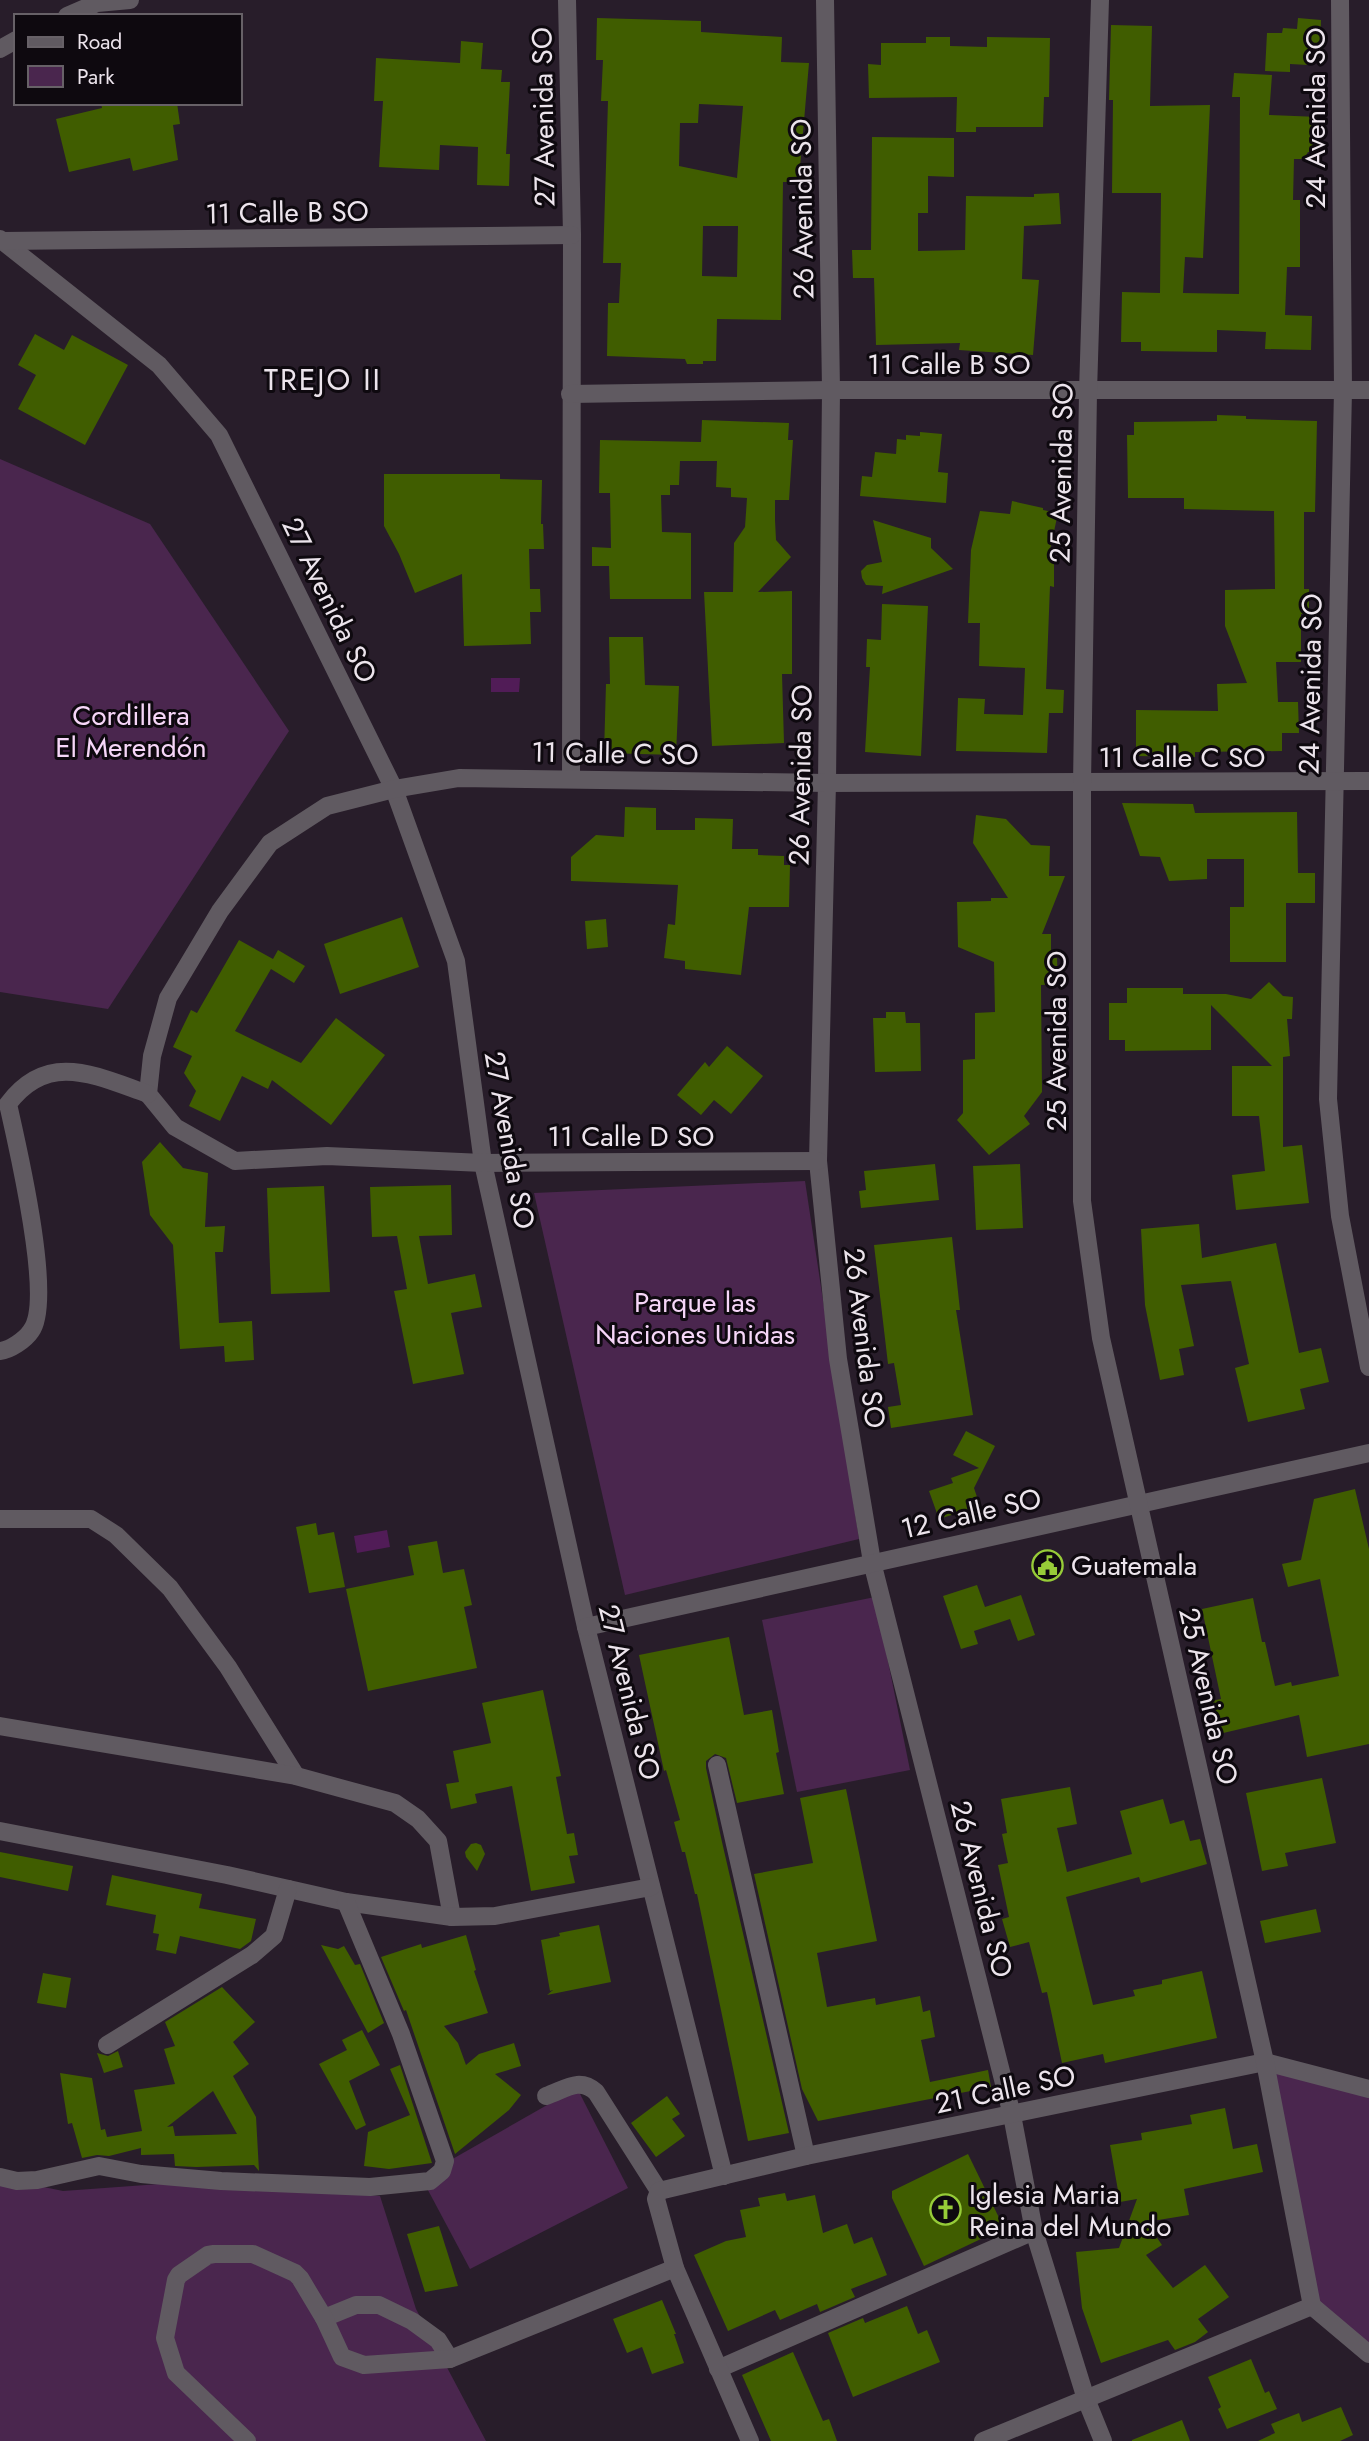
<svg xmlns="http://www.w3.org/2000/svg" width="1369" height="2441" viewBox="0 0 1369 2441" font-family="Jost,sans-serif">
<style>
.green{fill:#4a264e}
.water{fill:#511c57}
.building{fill:#405d00;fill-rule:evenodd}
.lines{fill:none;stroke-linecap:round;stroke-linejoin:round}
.minor{stroke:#605a61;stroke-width:18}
.labels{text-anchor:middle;stroke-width:6;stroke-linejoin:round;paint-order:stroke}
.street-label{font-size:28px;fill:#ece4ec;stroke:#0e090f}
.park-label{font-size:28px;fill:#f6d6f8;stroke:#0e090f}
.poi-label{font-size:28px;fill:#ece4ec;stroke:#0e090f;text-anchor:start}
.neighbourhood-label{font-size:30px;letter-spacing:2px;fill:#ece4ec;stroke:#0e090f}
</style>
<rect width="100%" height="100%" fill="#281d2a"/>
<g class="green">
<path d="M0 459 150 524 289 731 108 1009 0 992Z"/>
<path d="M805 1181 859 1539 625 1595 534 1193Z"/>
<path d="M875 1597 910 1770 797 1792 762 1620Z"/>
<path d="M1265 2062 1369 2089V2354L1312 2306Z"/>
<path d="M577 2088 628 2188 470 2269 421 2177Z"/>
<path d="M0 2178 63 2191 187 2182 380 2196 416 2309 486 2441H0Z"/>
</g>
<g class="water">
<path d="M491 678H520L519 692H491Z"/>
<path d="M387 1530 390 1547 357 1553 354 1536Z"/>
</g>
<g class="building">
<path d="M597 18 701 21V32L782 37 781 62 809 63 799 179 788 178V182H783L781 320 717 319 716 361H703V364H687L685 359 607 356 608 303H619L621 263H603L608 101H601L603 60H596ZM699 104 743 106 737 178 679 166 680 123H698ZM703 226H738L737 277 702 276Z"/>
<path d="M1298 18 1321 20 1320 54H1309L1308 65 1290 64V72L1265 71 1267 33H1282L1283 28 1297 29Z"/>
<path d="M1111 25 1152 26 1150 106 1210 105 1203 258 1185 257 1183 293 1239 294 1240 97H1232L1234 73 1272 75 1269 115 1319 117V152H1308L1304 159H1294L1293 200H1300V267H1287L1285 315 1312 316 1311 350 1265 349 1266 332 1217 330V352L1141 351V342H1121L1122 292 1160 293 1161 193H1112L1113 100H1109Z"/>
<path d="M926 37H950V46L987 47V37L1050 38 1049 97H1044L1043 127H976V132H956L957 97 869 98 868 64 881 65V43H926Z"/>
<path d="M461 41 483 43 481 69 502 70 501 82H510L506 154H510L509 186 477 185 478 147 440 145 439 170 379 167 383 101H374L376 58 460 63Z"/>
<path d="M101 103H177L180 124 173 125 178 160 133 171 130 158 69 172 56 119 102 108Z"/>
<path d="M872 137 954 138V177L928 176V213H918V251L965 250 966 196 1034 197V194L1059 193 1061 224 1024 226 1022 279 1039 280 1033 355 959 350 960 343 876 345 874 278H853L852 250H871Z"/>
<path d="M35 334 64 350 72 335 128 365 85 445 18 409 36 375 18 365Z"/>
<path d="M1217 415 1246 416V419L1317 421 1315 512H1304V589H1309V614H1301V662H1276L1278 702H1298L1299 733H1282V751L1195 752V757L1136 756V710L1218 711 1217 684 1247 683 1225 626V590L1275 589 1274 511 1184 509V498H1128L1127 435H1134V422L1217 421Z"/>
<path d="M702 420 789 423 788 440H793L789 500H775V520L776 540 791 557 758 592 792 591V674H782L784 743 712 746 704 592H733L734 543 745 527 747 498 731 497V488L716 487 717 461H680L679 485H670V495H661L662 532 691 533V599H610L609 566H592V547L611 548 610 493H599L600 440 701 442Z"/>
<path d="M920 432 942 434 938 472 948 473 946 503 860 496 862 476 872 477 875 452 896 454 897 439 906 440V435L920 436Z"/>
<path d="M384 474H500V479L542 480 541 524H543L544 549H529L530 589H540L541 612H530L531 644 464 646 462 574 415 593 399 554 384 526Z"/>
<path d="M1012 501 1043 508V510L1058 513 1050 550H1054V587L1050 586 1046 689 1064 690 1063 713H1049L1047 753 956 751 958 698 985 699 984 714 1023 715 1025 668 979 666 980 623H968L971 550 980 511 1010 514Z"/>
<path d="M873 520 931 538V548L953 569 882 594 883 586 866 585 862 578 861 571 867 565 882 562Z"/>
<path d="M882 604 928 606 921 756 865 752 870 667H866L867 639 881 640Z"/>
<path d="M609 637H643L645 685 679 686 676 755 604 753 606 684H610Z"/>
<path d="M1122 803 1193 804 1195 813 1297 812 1298 873H1315V903H1286V962H1230V907H1244V859H1207V879L1169 881 1160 857 1140 856Z"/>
<path d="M625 807 656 808V830H695V818L733 819 732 849H758V855L784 856V865H790L789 907H749L741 975 685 969V961L664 958 668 924 675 925 678 885 571 881V857L596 835 624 837Z"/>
<path d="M976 815 1006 819 1031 845 1050 846 1049 876H1065L1042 934H1051V958H1057L1058 984 1041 985 1042 1092 1024 1116 1030 1124 989 1155 957 1120 963 1113V1060L975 1059V1013L995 1012 994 962 958 947 957 902 991 901V898H1008L973 843Z"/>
<path d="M402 917 419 967 340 994 324 944Z"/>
<path d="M606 919 608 947 587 949 585 921Z"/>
<path d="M239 940 273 959 278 950 305 966 294 983 271 969 235 1031 301 1063 336 1018 385 1055 331 1125 272 1080 268 1089 242 1076 220 1121 189 1106 196 1091 184 1073 192 1056 173 1047 191 1010 197 1013Z"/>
<path d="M1269 982 1283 996 1293 997 1292 1019H1287L1290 1056 1283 1057V1147L1302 1145 1309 1203 1236 1210 1232 1175 1265 1171 1259 1116H1232V1066H1272L1211 1005V1050L1125 1051V1040H1109V1003H1127V988H1183V994H1226L1251 999Z"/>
<path d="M886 1012H905L906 1023H920L921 1071 875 1072 873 1018H886Z"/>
<path d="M727 1046 763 1076 731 1114 714 1100 701 1115 677 1095 705 1062 709 1067Z"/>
<path d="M160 1142 183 1168 208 1173 205 1227 225 1226 223 1252H215L219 1323 252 1321 254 1360 225 1362 224 1346 180 1349 173 1245 150 1215 142 1162Z"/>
<path d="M935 1164 939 1200 861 1208 859 1191 866 1190 864 1171Z"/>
<path d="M1020 1164 1023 1228 976 1230 973 1166Z"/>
<path d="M451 1185 452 1235 419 1236 428 1284 475 1274 482 1307 451 1313 464 1374 413 1384 394 1291 407 1289 397 1236 372 1237 370 1187Z"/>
<path d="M324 1186 330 1292 271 1294 267 1188Z"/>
<path d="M1199 1224 1202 1258 1276 1243 1299 1353 1321 1348 1329 1382 1300 1389 1305 1409 1248 1422 1235 1368 1249 1364 1231 1281 1181 1285 1194 1346 1179 1349 1184 1375 1160 1380 1145 1305 1141 1229Z"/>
<path d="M952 1237 960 1310H956L973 1415 891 1428 888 1407 901 1405 894 1363 888 1364 874 1245Z"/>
<path d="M966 1431 995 1446 974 1488 980 1506 939 1519 929 1491 953 1483 951 1478 979 1468 953 1455Z"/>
<path d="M1355 1489 1369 1549V1744L1307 1757 1299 1715 1219 1734 1211 1701 1221 1699 1202 1609 1253 1598 1262 1642H1265L1275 1686 1291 1682 1292 1686 1339 1676 1320 1579 1288 1587 1282 1564 1301 1560 1314 1499Z"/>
<path d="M316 1523 318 1535 334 1532 345 1587 309 1593 296 1527Z"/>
<path d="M437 1541 443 1573 464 1569 472 1605 464 1607 477 1668 368 1691 346 1589 414 1575 408 1546Z"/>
<path d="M977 1585 985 1607 1021 1595 1035 1635 1018 1641 1010 1619 974 1631 978 1644 961 1649 943 1596Z"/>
<path d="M729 1637 744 1715 772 1710 779 1752 776 1753 784 1794 737 1803 726 1758 715 1754 706 1761V1768L722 1842 789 2133 748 2141 697 1894H695L685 1852H682L674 1822 680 1820 666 1770 664 1771 639 1655Z"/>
<path d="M543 1690 561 1776 556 1777 567 1834 574 1833 578 1855 569 1856 575 1883 531 1891 512 1786 475 1794 477 1803 451 1809 446 1784 459 1782 453 1751 491 1743 482 1703Z"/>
<path d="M1322 1778 1336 1843 1285 1853 1288 1866 1262 1871 1246 1793Z"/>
<path d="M1070 1787 1077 1824 1057 1828 1067 1872 1132 1854 1120 1811 1163 1799 1170 1824 1184 1820 1190 1841 1200 1839 1207 1864 1141 1883 1139 1877 1066 1897 1093 2005 1135 1996 1133 1990 1162 1984V1980L1202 1971 1217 2038 1105 2063 1103 2054 1062 2063 1047 1992 1042 1993 1029 1942 1010 1947 1002 1919 1009 1917 998 1865 1008 1863 1002 1834 1007 1833 1001 1799Z"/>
<path d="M846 1789 877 1941 817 1953 827 2007 875 1998 876 2005 920 1996 923 2012 930 2010 935 2037 921 2040 930 2082 988 2070 991 2087 818 2121 802 2089 754 1874 813 1863 800 1798Z"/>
<path d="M476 1843 481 1845 485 1854 477 1871 466 1857 465 1852 471 1844Z"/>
<path d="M0 1852 73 1866 68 1891 0 1877Z"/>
<path d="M112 1875 202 1894 199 1908 256 1919 251 1941 240 1949 180 1936 176 1954 156 1950 159 1934 153 1933 156 1915 106 1905Z"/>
<path d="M1316 1909 1321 1932 1265 1943 1260 1921Z"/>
<path d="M599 1925 611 1982 547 1995 553 1990 550 1991 541 1940 560 1936 559 1933Z"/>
<path d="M466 1935 476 1970 474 1971 488 2013 444 2026 458 2043 466 2065 479 2054 514 2043 521 2066 495 2074 521 2095 509 2110 455 2154 406 2010 404 2011 381 1957 421 1944 422 1948Z"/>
<path d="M321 1945 338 1949 344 1946 355 1965 360 1964 384 2023 368 2033Z"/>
<path d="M43 1973 71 1978 66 2008 37 2003Z"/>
<path d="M222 1987 255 2022 233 2042 249 2064 233 2076 256 2117 259 2171 254 2165 196 2167 175 2166 174 2154 141 2155V2148L109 2156 97 2155 82 2158 72 2123 68 2124 60 2073 92 2078 101 2130 105 2129 107 2137 142 2131 134 2090 175 2084 164 2049 175 2046 165 2022ZM213 2091 237 2134 175 2136 173 2126 167 2127Z"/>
<path d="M362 2030 380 2065 349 2081 366 2125 356 2130 319 2064 347 2050 342 2040Z"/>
<path d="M118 2051 123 2067 104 2073 97 2053 108 2056Z"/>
<path d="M400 2065 432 2163 389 2169 364 2166 368 2132 410 2115 390 2069Z"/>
<path d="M667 2096 680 2114 672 2119 685 2136 656 2157 631 2123Z"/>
<path d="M1225 2108 1233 2149 1257 2144 1263 2172 1184 2189 1189 2215 1146 2222 1162 2245 1146 2255 1173 2288 1205 2265 1229 2297 1198 2319 1208 2332 1195 2342 1175 2350 1168 2340 1101 2363 1082 2308 1076 2252 1119 2248 1137 2199 1120 2202 1110 2145 1142 2140 1141 2133 1192 2124 1190 2115Z"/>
<path d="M968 2154 1004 2228 924 2266 892 2198V2191Z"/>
<path d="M785 2193 787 2201 815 2195 823 2233 847 2224 854 2244 872 2237 887 2275 851 2289 855 2297 820 2312 817 2304 780 2320 775 2310 728 2331 694 2255 726 2241 746 2237 740 2210 760 2206 758 2198Z"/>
<path d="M439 2226 458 2286 425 2292 407 2234Z"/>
<path d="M662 2300 676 2334H674L684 2363 652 2374 642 2347 627 2353 613 2319Z"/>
<path d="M907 2306 918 2334 927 2330 940 2362 853 2397 828 2333 863 2318 865 2323Z"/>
<path d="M793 2352 823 2421 829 2419 837 2441H771L742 2375Z"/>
<path d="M1251 2359 1265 2393 1269 2391 1277 2409 1227 2429 1218 2409 1221 2407 1208 2377Z"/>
<path d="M1341 2407 1353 2435 1340 2441H1258L1275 2433 1271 2424 1299 2413 1302 2422Z"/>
<path d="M1182 2420 1190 2441H1132V2440Z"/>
</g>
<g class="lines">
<g class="minor">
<path d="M567 0 572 235 571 778"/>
<path d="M825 0 831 390 827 783 818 1161 838 1359 872 1562 1012 2115 1034 2231 1086 2399 1103 2441"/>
<path d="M1340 0 1343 390 1328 1099 1340 1216 1369 1367"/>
<path d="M67 16 97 3 130 0"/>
<path d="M0 49 16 40"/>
<path d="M0 239 159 365 219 435 394 789 456 961 483 1163 586 1627 724 2176"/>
<path d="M3 241 572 235"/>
<path d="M570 394 831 390H1369"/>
<path d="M818 1161 483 1163 327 1156 235 1161 175 1127 148 1094 152 1056 168 998 220 911 270 843 327 806 394 789 459 778 827 783 1369 781"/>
<path d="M0 1351C10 1350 25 1340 31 1331 54 1301 17 1144 8 1104 48 1050 96 1076 148 1094"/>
<path d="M0 1519H91L116 1535 170 1588 228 1667 296 1776"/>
<path d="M586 1627 1369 1453"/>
<path d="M0 1726 296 1776 395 1803 418 1819 438 1841 452 1917"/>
<path d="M717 1765 806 2156"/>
<path d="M0 1831 227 1875 346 1902 452 1917 495 1916 651 1887"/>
<path d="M107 2045 252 1955 274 1936 288 1889"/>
<path d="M546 2096C566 2089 579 2077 596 2092L659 2191"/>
<path d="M0 2177 17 2181 37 2180 99 2166 141 2174 221 2181 370 2187 430 2181 442 2171 445 2161 401 2034 346 1902"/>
<path d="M1312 2306 1369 2354"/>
<path d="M324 2318 356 2305H379L412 2321 438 2340 450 2359"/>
<path d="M718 2369 1034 2231"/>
<path d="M247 2441 176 2373 165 2338 176 2280 179 2275 208 2255 214 2254H253L295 2273 300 2278 324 2318 342 2357 364 2365 450 2359 675 2268"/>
<path d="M750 2441 675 2268 656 2199 659 2191 806 2156 1265 2062 1369 2089"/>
<path d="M983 2441 1312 2306 1265 2062 1101 1338 1082 1201V784L1088 392 1100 0"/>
</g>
</g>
<defs>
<symbol id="civic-ring" viewBox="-11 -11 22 22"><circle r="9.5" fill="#0e090f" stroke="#97cc38" stroke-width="1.5"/><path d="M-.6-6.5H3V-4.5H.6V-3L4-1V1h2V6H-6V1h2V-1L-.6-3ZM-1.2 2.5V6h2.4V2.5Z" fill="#97cc38"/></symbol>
<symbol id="church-ring" viewBox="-11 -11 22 22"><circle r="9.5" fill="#0e090f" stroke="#97cc38" stroke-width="1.5"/><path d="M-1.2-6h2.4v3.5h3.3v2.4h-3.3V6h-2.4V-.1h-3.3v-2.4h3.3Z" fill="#97cc38"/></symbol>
</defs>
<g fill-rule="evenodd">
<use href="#civic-ring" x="1030" y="1548" width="35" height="35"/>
<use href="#church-ring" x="928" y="2192" width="35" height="35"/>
</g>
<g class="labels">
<g class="street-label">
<text transform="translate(543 117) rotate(-91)" y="10">27 Avenida SO</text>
<text transform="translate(1315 118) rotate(-90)" y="10">24 Avenida SO</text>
<text transform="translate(802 209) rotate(-91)" y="10">26 Avenida SO</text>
<text transform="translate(287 212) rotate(-1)" y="10">11 Calle B SO</text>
<text x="949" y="374">11 Calle B SO</text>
<text transform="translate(1061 473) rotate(-89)" y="10">25 Avenida SO</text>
<text transform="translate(330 600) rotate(64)" y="10">27 Avenida SO</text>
<text transform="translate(1310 684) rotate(-89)" y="10">24 Avenida SO</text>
<text transform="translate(615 753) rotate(1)" y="10">11 Calle C SO</text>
<text x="1182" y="767">11 Calle C SO</text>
<text transform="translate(800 775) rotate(-89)" y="10">26 Avenida SO</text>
<text transform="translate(1056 1041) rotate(-90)" y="10">25 Avenida SO</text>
<text x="631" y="1146">11 Calle D SO</text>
<text transform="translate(510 1140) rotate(80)" y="10">27 Avenida SO</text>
<text transform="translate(865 1338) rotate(83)" y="10">26 Avenida SO</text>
<text transform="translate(971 1513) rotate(-13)" y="10">12 Calle SO</text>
<text transform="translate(630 1692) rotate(76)" y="10">27 Avenida SO</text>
<text transform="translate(1209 1696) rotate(77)" y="10">25 Avenida SO</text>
<text transform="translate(982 1889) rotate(76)" y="10">26 Avenida SO</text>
<text transform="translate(1005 2089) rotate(-12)" y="10">21 Calle SO</text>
</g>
<g class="park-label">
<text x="131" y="725">Cordillera<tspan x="131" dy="32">El Merendón</tspan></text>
<text x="695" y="1312">Parque las<tspan x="695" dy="32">Naciones Unidas</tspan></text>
</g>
<g class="poi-label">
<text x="1071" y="1575">Guatemala</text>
<text x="969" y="2204">Iglesia Maria<tspan x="969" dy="32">Reina del Mundo</tspan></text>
</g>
<g class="neighbourhood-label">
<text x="323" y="390">TREJO II</text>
</g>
</g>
<rect x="14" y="14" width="228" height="91" fill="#0e090f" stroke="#676167" stroke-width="2"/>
<rect x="28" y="37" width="35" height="10" fill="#605a61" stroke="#676167" stroke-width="2"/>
<text x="77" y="49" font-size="21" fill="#ece4ec">Road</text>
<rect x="28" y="66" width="35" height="21" fill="#4a264e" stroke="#676167" stroke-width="2"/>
<text x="77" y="84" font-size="21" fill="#ece4ec">Park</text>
</svg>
